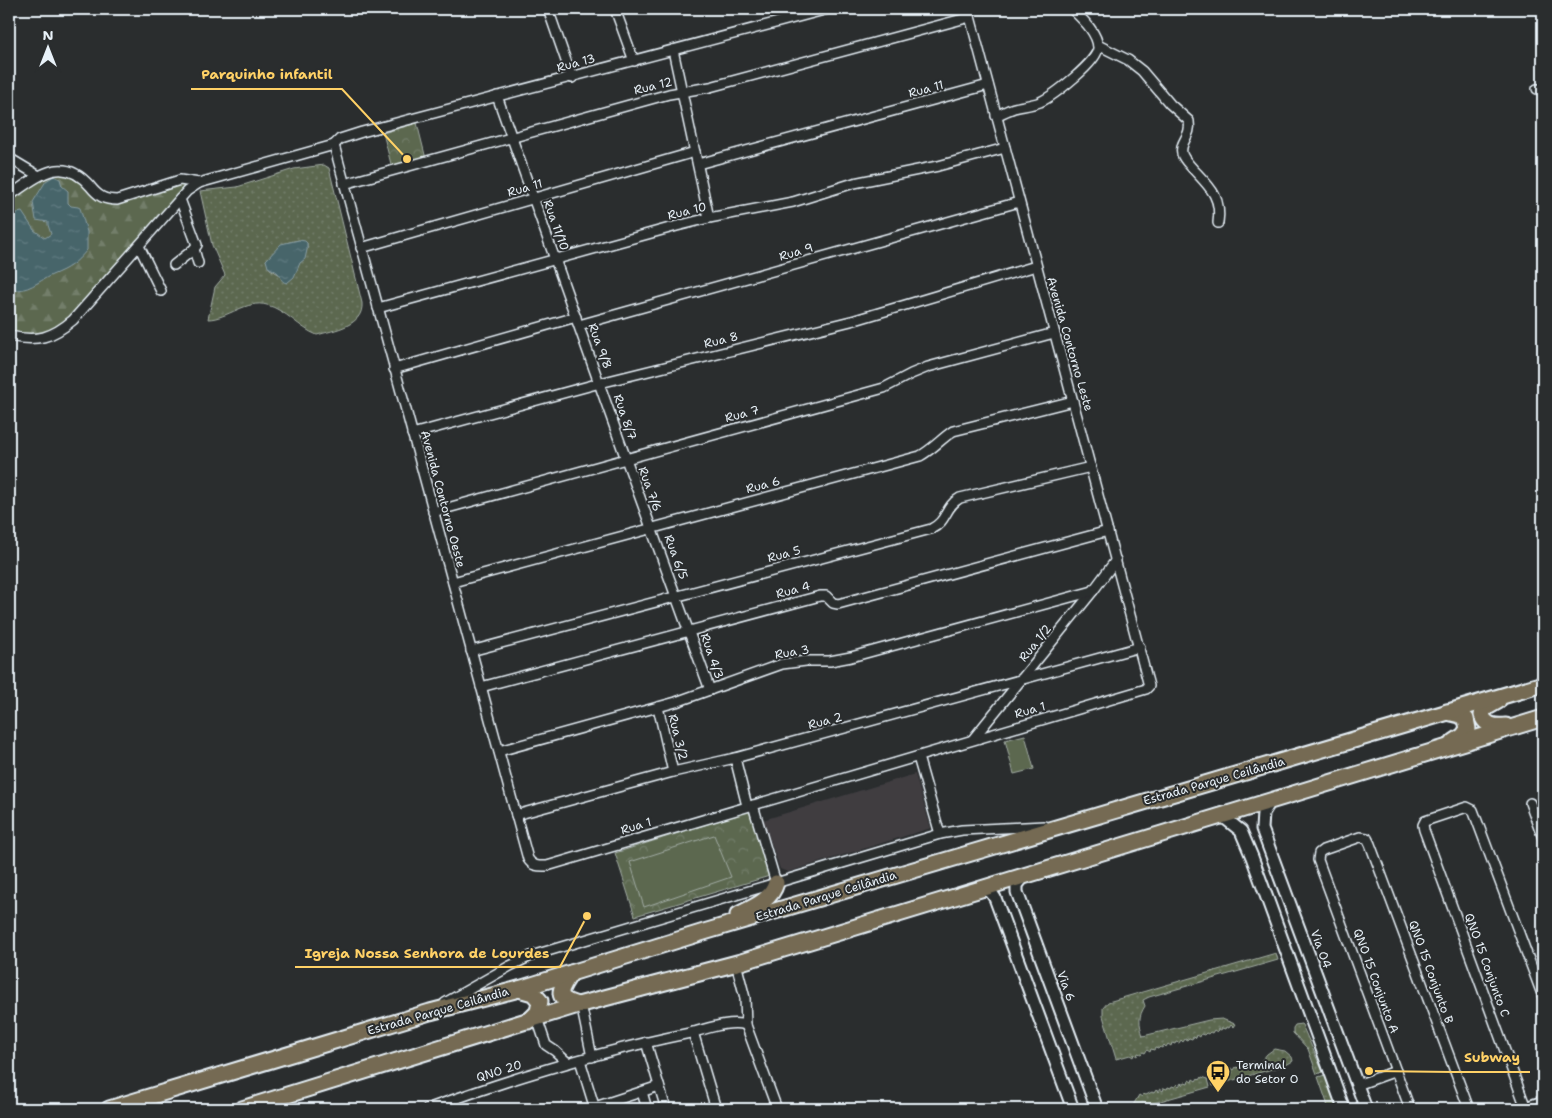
<svg xmlns="http://www.w3.org/2000/svg" width="1552" height="1118" viewBox="0 0 1552 1118" font-family="'Shantell Sans',sans-serif">
<style>
.built{fill:#3f3d41}
.grass{fill:url(#grass-dots);stroke:#a2aca4;fill-rule:evenodd}
.forest{fill:url(#forest-firs);stroke:#a2aca4}
.park{fill:url(#park-crowns);stroke:#a2aca4}
.pitch{fill:#5c6850;stroke:#a2aca4}
.water{fill:url(#water-ripples);stroke:#879da3}
.lines{fill:none;stroke-linecap:round;stroke-linejoin:round}
.minor-casing{stroke:#e8f1f8;stroke-width:12}
.secondary-casing{stroke:#e8f1f8;stroke-width:15}
.motorway-casing{stroke:#e8f1f8;stroke-width:19}
.minor{stroke:#2a2d2e;stroke-width:9}
.secondary{stroke:#2a2d2e;stroke-width:11}
.motorway{stroke:#746b52;stroke-width:15}
.labels{text-anchor:middle;stroke-width:4;stroke-linejoin:round;paint-order:stroke}
.street-label{font-size:12px;fill:#e8f1f8;stroke:#2a2d2e}
.poi-label{font-size:12px;fill:#e8f1f8;stroke:#2a2d2e;text-anchor:start}
.leader{fill:none;stroke:#ffd166;stroke-width:2}
.callout-dot{fill:#ffd166;stroke:#2a2d2e;stroke-width:2}
.callout-label{font-size:14px;text-anchor:middle;font-weight:bold;fill:#ffd166;stroke:#2a2d2e;stroke-width:4;stroke-linejoin:round;paint-order:stroke}
</style>
<defs>
<pattern id="grass-dots" width="8" height="8" patternUnits="userSpaceOnUse" patternTransform="scale(1.25)"><rect width="8" height="8" fill="#5c6850"/><path d="M2 2h.1M6 6h.1" fill="none" stroke="#737e6a" stroke-width="1.8" stroke-linecap="round"/></pattern>
<pattern id="forest-firs" width="22" height="20" patternUnits="userSpaceOnUse" patternTransform="scale(1.25)"><rect width="22" height="20" fill="#5c6850"/><path d="M5 1l3.5 6h-7zM16 11l3.5 6h-7z" fill="#737e6a"/></pattern>
<pattern id="park-crowns" width="20" height="18" patternUnits="userSpaceOnUse" patternTransform="scale(1.25)"><rect width="20" height="18" fill="#5c6850"/><path d="M2 6a3 3 0 1 1 6 0M12 15a3 3 0 1 1 6 0" fill="none" stroke="#737e6a"/></pattern>
<pattern id="water-ripples" width="26" height="14" patternUnits="userSpaceOnUse" patternTransform="scale(1.25)"><rect width="26" height="14" fill="#47656b"/><path d="M2 4q2-2 4 0t4 0M15 11q2-2 4 0t4 0" fill="none" stroke="#627c81"/></pattern>
</defs>
<rect width="100%" height="100%" fill="#2a2d2e"/>
<filter id="ink" filterUnits="userSpaceOnUse"><feTurbulence type="fractalNoise" baseFrequency=".02" numOctaves="2"/><feDisplacementMap in="SourceGraphic" scale="10" xChannelSelector="R" yChannelSelector="G"/><feConvolveMatrix kernelMatrix="1 2 1 2 8 2 1 2 1" color-interpolation-filters="sRGB"/></filter>
<g filter="url(#ink)">
<path class="built" d="M915 774 931 828 788 872 780 869 763 820Z"/>
<g class="grass">
<path d="M324 165 329 168 362 303C364 326 334 330 317 335 299 328 286 310 267 305 247 299 227 319 208 319L215 287 225 275 212 245 200 191 237 187 294 169ZM299 240 307 243C308 255 303 256 298 266 295 272 295 276 289 280L270 269 266 260C281 247 276 244 299 240Z"/>
<path d="M1276 953 1278 960 1149 997 1143 1000 1145 1006C1138 1017 1139 1023 1143 1036L1209 1020 1222 1019 1235 1024 1233 1027 1231 1025 1229 1028 1226 1027 1225 1029 1222 1028 1221 1030 1218 1029 1217 1032 1214 1030 1212 1033 1210 1032 1208 1034 1206 1033 1204 1035 1201 1034 1200 1037 1197 1035 1196 1038 1193 1037 1192 1039 1189 1038 1187 1040 1185 1039 1183 1042 1181 1040 1179 1043 1176 1042 1175 1044 1172 1043 1171 1046 1168 1044 1166 1047 1164 1045 1162 1048 1160 1047 1158 1049 1155 1048 1154 1050 1151 1049 1150 1052 1147 1050 1145 1053 1143 1052 1141 1054 1138 1053 1137 1056 1134 1054 1133 1057 1130 1055 1116 1059 1103 1016V1008L1108 1002Z"/>
<path d="M1301 1024 1302 1025 1323 1072 1317 1074 1308 1049 1293 1033V1028L1295 1025Z"/>
<path d="M1274 1049 1285 1051 1292 1057 1293 1061 1286 1065 1213 1086 1211 1078 1214 1073 1217 1075 1219 1072H1226L1227 1070 1230 1071 1231 1068 1234 1070 1236 1067 1238 1068 1240 1066 1242 1067 1244 1065 1246 1066 1248 1063 1250 1065 1252 1062 1258 1065 1267 1054Z"/>
<path d="M1325 1075 1338 1109H1328L1327 1103 1318 1077Z"/>
<path d="M1202 1077 1208 1079 1210 1087 1132 1109V1107L1139 1095 1142 1097 1143 1094 1146 1095 1152 1092 1154 1093 1156 1090 1158 1092 1160 1089 1163 1091 1164 1088 1167 1089 1168 1087 1171 1088 1172 1086 1175 1087 1177 1084 1179 1086 1181 1083 1183 1085 1185 1082 1188 1083 1189 1080 1192 1082 1193 1079 1196 1081 1198 1078 1200 1080Z"/>
</g>
<path class="forest" d="M66 170 105 199 170 182 199 183 73 320 51 336H9V196L39 176Z"/>
<g class="park">
<path d="M417 123 426 159 392 168 383 133Z"/>
<path d="M749 811 773 875 635 916 615 853Z"/>
</g>
<g class="pitch">
<path d="M1025 735 1034 769 1014 774 1005 740Z"/>
<path d="M714 835 731 877 644 907 630 862Z"/>
</g>
<g class="water">
<path d="M54 176 60 179 62 186 68 191V203L71 206 78 207 80 208 87 232V250C75 264 69 268 52 275 36 282 30 292 9 290V211L13 214 22 212 34 230 45 238 51 234 48 225V222L36 220 33 202 46 181Z"/>
<path d="M299 240 305 241 307 243V250L305 259 300 263 294 277 287 283C280 282 282 277 278 273 275 270 271 269 268 267L266 260 281 244Z"/>
</g>
<g class="lines">
<defs>
<g id="minor">
<path d="M548 9 572 78"/>
<path d="M615 9 634 61"/>
<path d="M1098 45 1128 60 1142 71 1170 104 1189 121C1192 137 1179 141 1182 154 1184 160 1189 164 1193 169 1210 187 1222 197 1218 223"/>
<path d="M673 50 709 218"/>
<path d="M1537 89 1543 90"/>
<path d="M497 96 626 459 710 690"/>
<path d="M996 116C1002 113 1008 110 1014 108 1022 106 1032 105 1040 102 1053 96 1099 61 1098 47 1097 32 1082 19 1072 9"/>
<path d="M334 145 528 859C533 867 539 866 547 866L1146 689 1149 686 968 9"/>
<path d="M334 145 340 139 362 132 828 9"/>
<path d="M9 158 39 176"/>
<path d="M698 164 988 85"/>
<path d="M344 184 669 94 710 87 970 17"/>
<path d="M9 196C37 177 62 153 90 186 98 196 104 200 117 200L180 180 199 183"/>
<path d="M139 246 161 291"/>
<path d="M361 248 695 152"/>
<path d="M194 249 198 263"/>
<path d="M174 265 194 249 197 245 180 199"/>
<path d="M378 308 677 226 709 218 793 202 854 183 938 166 1005 148"/>
<path d="M579 325 1019 202"/>
<path d="M9 336C37 342 52 338 73 320L187 191 199 183 334 145"/>
<path d="M394 369 576 317"/>
<path d="M412 434 600 383 855 320 1036 266"/>
<path d="M433 512 884 388 911 374 928 367 1054 333"/>
<path d="M453 582 920 456C933 449 941 439 953 431L1073 401"/>
<path d="M471 651 931 529C948 521 944 507 960 498L1091 467"/>
<path d="M481 687 820 596H826L833 603 838 604 1108 531"/>
<path d="M658 707 673 772"/>
<path d="M973 739 1093 591 1116 560"/>
<path d="M499 751 676 702 782 664 806 661H830L851 657 1093 591"/>
<path d="M918 757 940 834"/>
<path d="M735 758 747 806"/>
<path d="M1530 803 1543 838"/>
<path d="M753 805 776 883"/>
<path d="M516 815 673 772 735 758 1140 647"/>
<path d="M736 963 745 998 746 1025 777 1109"/>
<path d="M445 1003 510 966 531 956 940 834 962 830 1044 826"/>
<path d="M581 1004 592 1057"/>
<path d="M537 1018 546 1045 555 1051 568 1063"/>
<path d="M693 1032 716 1109"/>
<path d="M646 1042 666 1109"/>
<path d="M580 1060 595 1109"/>
<path d="M1357 1085 1396 1071"/>
<path d="M642 1092 647 1109"/>
<path d="M595 1107 659 1086"/>
<path d="M1526 1108 1424 830 1423 825 1425 821 1467 807 1473 810 1543 997"/>
<path d="M427 1109C512 1078 601 1051 690 1033 707 1029 729 1020 746 1025"/>
<path d="M1410 1109 1318 860 1319 853 1323 850 1360 837 1367 838 1370 844 1469 1109"/>
</g>
<g id="secondary">
<path d="M1271 800 1263 813 1262 829 1366 1109"/>
<path d="M1221 815 1241 831 1252 857 1344 1109"/>
<path d="M1025 875 1017 885V892L1097 1109"/>
<path d="M979 888 991 892 995 898 1073 1109"/>
<path d="M1523 1109 1543 1102"/>
</g>
<g id="motorway">
<path d="M1498 701 1484 709 1482 715C1485 726 1495 727 1506 726"/>
<path d="M1447 712 1460 715 1466 719 1468 729 1463 736 1454 742"/>
<path d="M738 915C753 907 771 901 776 883"/>
<path d="M571 973C559 990 554 999 578 1005"/>
<path d="M519 989 533 993 540 1001 538 1012 529 1021"/>
<path d="M109 1109 430 1012 519 989 704 932 1543 684"/>
<path d="M242 1109 578 1005 741 962 1543 718"/>
</g>
</defs>
<use href="#minor" class="minor-casing"/>
<use href="#secondary" class="secondary-casing"/>
<use href="#motorway" class="motorway-casing"/>
<use href="#minor" class="minor"/>
<use href="#secondary" class="secondary"/>
<use href="#motorway" class="motorway"/>
</g>
</g>
<defs>
<symbol id="bus-pin" viewBox="-11 -11 22 30"><path d="M0 17L-7.5 6A9.5 9.5 0 1 1 7.5 6Z" fill="#ffd166" stroke="#2a2d2e"/><path d="M-5-6H5V4H4V6H2V4H-2V6H-4V4H-5ZM-3.5-4V0h7V-4ZM-3.5 1.2v1.5H-2V1.2ZM2 1.2v1.5H3.5V1.2Z" fill="#111"/></symbol>
</defs>
<g fill-rule="evenodd">
<use href="#bus-pin" x="1204" y="1058" width="28" height="38"/>
</g>
<g class="labels">
<g class="street-label">
<text transform="translate(576 63) rotate(-15)" y="4">Rua 13</text>
<text transform="translate(653 86) rotate(-14)" y="4">Rua 12</text>
<text transform="translate(926 89) rotate(-15)" y="4">Rua 11</text>
<text transform="translate(525 188) rotate(-16)" y="4">Rua 11</text>
<text transform="translate(687 211) rotate(-14)" y="4">Rua 10</text>
<text transform="translate(556 225) rotate(70)" y="4">Rua 11/10</text>
<text transform="translate(796 252) rotate(-16)" y="4">Rua 9</text>
<text transform="translate(721 340) rotate(-14)" y="4">Rua 8</text>
<text transform="translate(1070 344) rotate(74)" y="4">Avenida Contorno Leste</text>
<text transform="translate(600 346) rotate(70)" y="4">Rua 9/8</text>
<text transform="translate(742 414) rotate(-15)" y="4">Rua 7</text>
<text transform="translate(625 417) rotate(71)" y="4">Rua 8/7</text>
<text transform="translate(763 485) rotate(-15)" y="4">Rua 6</text>
<text transform="translate(650 489) rotate(70)" y="4">Rua 7/6</text>
<text transform="translate(443 499) rotate(75)" y="4">Avenida Contorno Oeste</text>
<text transform="translate(784 554) rotate(-15)" y="4">Rua 5</text>
<text transform="translate(676 557) rotate(70)" y="4">Rua 6/5</text>
<text transform="translate(793 590) rotate(-15)" y="4">Rua 4</text>
<text transform="translate(1035 643) rotate(-51)" y="4">Rua 1/2</text>
<text transform="translate(792 652) rotate(-9)" y="4">Rua 3</text>
<text transform="translate(712 656) rotate(71)" y="4">Rua 4/3</text>
<text transform="translate(1030 710) rotate(-16)" y="4">Rua 1</text>
<text transform="translate(825 721) rotate(-15)" y="4">Rua 2</text>
<text transform="translate(678 737) rotate(76)" y="4">Rua 3/2</text>
<text transform="translate(1214 781) rotate(-16)" y="4">Estrada Parque Ceilândia</text>
<text transform="translate(636 826) rotate(-17)" y="4">Rua 1</text>
<text transform="translate(826 896) rotate(-17)" y="4">Estrada Parque Ceilândia</text>
<text transform="translate(1321 949) rotate(70)" y="4">Via O4</text>
<text transform="translate(1487 965) rotate(70)" y="4">QNO 15 Conjunto C</text>
<text transform="translate(1431 972) rotate(70)" y="4">QNO 15 Conjunto B</text>
<text transform="translate(1376 981) rotate(70)" y="4">QNO 15 Conjunto A</text>
<text transform="translate(1066 986) rotate(70)" y="4">Via 6</text>
<text transform="translate(438 1011) rotate(-16)" y="4">Estrada Parque Ceilândia</text>
<text transform="translate(499 1071) rotate(-17)" y="4">QNO 20</text>
</g>
<g class="poi-label">
<text x="1236" y="1069">Terminal<tspan x="1236" dy="14">do Setor O</tspan></text>
</g>
</g>
<path class="leader" d="M407 159L342 89H191M587 916L560 967H295M1369 1071L1454 1072H1530"/>
<g class="callout-dot">
<circle cx="407" cy="159" r="5"/>
<circle cx="587" cy="916" r="5"/>
<circle cx="1369" cy="1071" r="5"/>
</g>
<g class="callout-label">
<text x="267" y="79">Parquinho infantil</text>
<text x="427" y="958">Igreja Nossa Senhora de Lourdes</text>
<text x="1492" y="1062">Subway</text>
</g>
<rect width="1552" height="1118" fill="none" stroke="#2a2d2e" stroke-width="30"/>
<rect x="15" y="15" width="1522" height="1088" fill="none" stroke="#e8f1f8" stroke-width="2" filter="url(#ink)"/>
<g transform="translate(48 48)" stroke="#2a2d2e" stroke-width="4" paint-order="stroke">
<path d="M0-4L9 19L0 12L-9 19Z" fill="#e8f1f8"/>
<text y="-8" font-size="14" font-weight="bold" text-anchor="middle" fill="#e8f1f8">N</text>
</g>
</svg>
